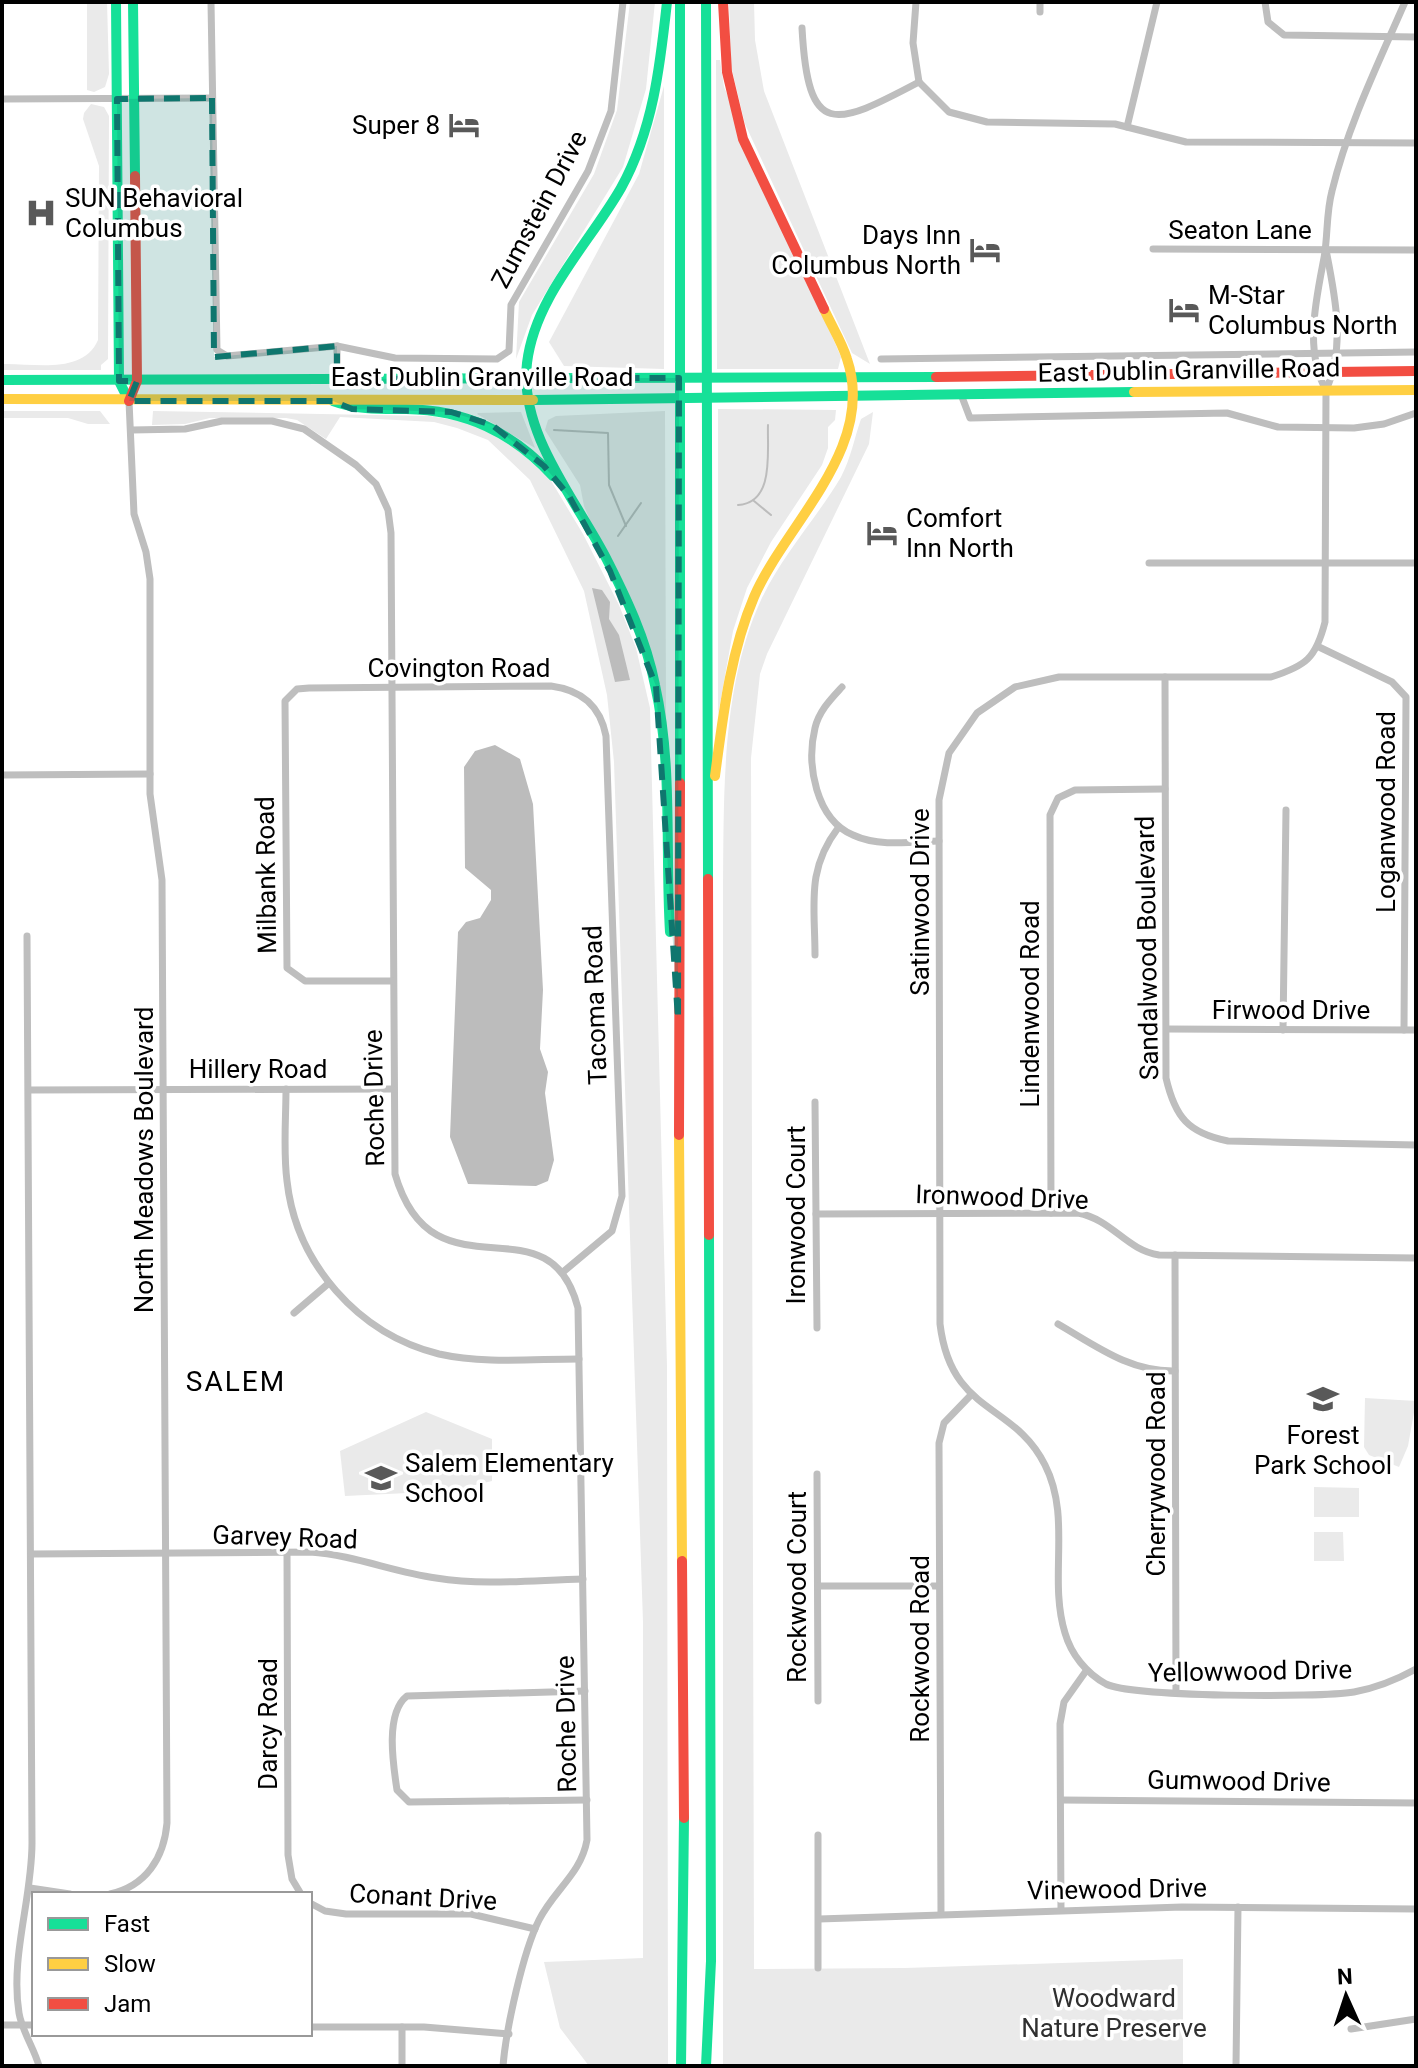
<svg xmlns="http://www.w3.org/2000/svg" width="1418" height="2068" viewBox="0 0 1418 2068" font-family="Roboto,sans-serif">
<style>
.green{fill:#eaeaea}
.water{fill:#bcbcbc}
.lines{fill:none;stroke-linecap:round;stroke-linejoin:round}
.stream{stroke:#bcbcbc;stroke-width:2}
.street{stroke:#bebebe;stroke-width:7}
.fast{stroke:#16e098;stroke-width:10}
.slow{stroke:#ffcf43;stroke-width:10}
.jam{stroke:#f24e42;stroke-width:10}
.marked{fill:#0f766e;fill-opacity:0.2;stroke:#0f766e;stroke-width:6;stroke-dasharray:16 10;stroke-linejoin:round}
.labels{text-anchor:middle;stroke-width:7;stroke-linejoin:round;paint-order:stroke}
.poi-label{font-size:26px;fill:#000;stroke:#fff;text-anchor:start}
.street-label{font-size:26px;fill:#000;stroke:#fff}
.park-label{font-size:26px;fill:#303030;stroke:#fff}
.neighbourhood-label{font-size:28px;letter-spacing:2px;fill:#000;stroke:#fff}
</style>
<rect width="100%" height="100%" fill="#fff"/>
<g class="green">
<path d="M87 2H107L109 74 105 87 94 92 87 90Z"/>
<path d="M630 2H655L646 89 623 167 532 315 516 359 519 302 594 174 617 110Z"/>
<path d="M729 2H754L755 40 764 91 870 364 852 353 745 124 731 66Z"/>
<path d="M716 60H720L724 87 841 357 838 369H717Z"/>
<path d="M664 86V369L564 366 549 342 639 174Z"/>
<path d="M91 104 104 107 109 116 108 359 101 365V370H2V364C34 363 83 375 98 340L99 166 83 119 84 113Z"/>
<path d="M718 409 836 410 835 420 828 427V448L822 465 771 542 747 588 733 631 718 715Z"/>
<path d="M2 411H100L110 424H88L68 418H2Z"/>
<path d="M153 411 429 416 472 423 510 443 550 479 583 534 619 605 636 648 650 708 667 1366 668 2066H589L560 2028 544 1962 643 1958V1622L614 762 607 695 584 591 530 480 488 440 457 428 434 422 340 417 326 439 297 420 286 418H210L185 424 152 425Z"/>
<path d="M665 411 666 723 659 681 584 506 580 485 545 430 548 420 556 416Z"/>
<path d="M521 412 535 448 477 414 478 413Z"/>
<path d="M873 412 869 444 767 654 760 674 751 758 754 1969 905 1968 1183 1959V2066H723V889C724 795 721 687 761 600 782 555 816 519 841 477 851 458 854 439 861 419Z"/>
<path d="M1365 1398 1416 1401 1408 1446 1399 1467 1369 1455 1364 1447Z"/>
<path d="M426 1412 492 1439V1481L450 1491 345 1496 340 1451Z"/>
<path d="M1314 1487 1359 1488V1517H1314Z"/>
<path d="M1314 1532H1343L1344 1561H1314Z"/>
</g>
<g class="water">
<path d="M592 588 602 590 610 602 609 619 619 635 630 680 615 682Z"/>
<path d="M495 745 520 759 533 804 543 990 540 1049 548 1072 545 1093 554 1160 548 1181 536 1186 468 1184 450 1137 458 932 466 922 480 918 491 900V890L465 868 464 767 475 751Z"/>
</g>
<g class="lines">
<g class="stream">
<path d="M554 430 608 433 609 485 626 526"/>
<path d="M754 501 771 515"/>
<path d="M738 505C775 503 767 451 768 425"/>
<path d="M618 536 641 503"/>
</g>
<g class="street">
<path d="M211 2 217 350 227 356 337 346 395 358 497 359 509 351 511 305 588 171 611 111 623 2"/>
<path d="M916 2 913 43 919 82"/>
<path d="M1265 2 1268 22 1284 35 1416 37"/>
<path d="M1040 12V2"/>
<path d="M802 28C808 139 834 127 919 82"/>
<path d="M919 82 949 112 987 122 1115 124 1186 142 1416 143"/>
<path d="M2 99 212 98"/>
<path d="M1127 127 1157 2"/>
<path d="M1153 249 1416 250"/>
<path d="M1326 250C1335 295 1346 347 1326 390L1325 622C1316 658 1306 666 1271 677H1059L1015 687 977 713 949 753 939 800 940 1324C951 1415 1014 1402 1045 1465 1072 1518 1048 1578 1065 1633 1071 1654 1086 1673 1106 1684 1133 1697 1318 1698 1354 1692 1376 1688 1396 1680 1416 1669"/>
<path d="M881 359 1416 352"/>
<path d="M337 379V346"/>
<path d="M1326 390C1304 351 1316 300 1324 258 1328 236 1326 213 1332 191 1348 125 1378 64 1405 2"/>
<path d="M962 397 970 418 1227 413 1278 427 1354 428 1384 424 1416 413"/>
<path d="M132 430 185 429 222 421H272L304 429 356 465 376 484 388 510 391 533 395 1174C433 1305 549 1194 578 1308L587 1840C581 1874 554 1890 539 1920 523 1952 506 2029 503 2066"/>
<path d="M1149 563H1416"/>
<path d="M1319 647 1392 682 1406 697 1404 1030"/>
<path d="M1165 677 1166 1078C1175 1117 1188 1133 1228 1141L1416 1145"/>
<path d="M842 687C831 699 819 711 815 728 806 765 816 819 853 835 878 847 912 842 939 841"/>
<path d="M2 775 150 774"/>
<path d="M27 936 32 1843C32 1899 10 1957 19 2013 22 2031 34 2048 39 2066"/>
<path d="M815 955C815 905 806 870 838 828"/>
<path d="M392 981H305L287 968 285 701 297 689 309 688 551 686C581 690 600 705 606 736L622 1196 612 1231 563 1272"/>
<path d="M1167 1029 1416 1030"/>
<path d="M1283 1030 1286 810"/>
<path d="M286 1089C286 1119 283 1151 287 1181 296 1263 358 1334 439 1354 484 1364 533 1359 579 1359"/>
<path d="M29 1090 392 1089"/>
<path d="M815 1102 817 1328"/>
<path d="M1051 1213 1050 815 1058 798 1075 790 1165 789"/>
<path d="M816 1214 1078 1213C1113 1220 1126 1250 1159 1255L1416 1258"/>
<path d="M1175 1255 1176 1692"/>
<path d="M294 1313 329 1283"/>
<path d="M1058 1324C1096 1346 1130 1372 1175 1371"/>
<path d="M817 1474 818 1701"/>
<path d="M287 1552 288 1855 292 1879 301 1894"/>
<path d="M31 1554 310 1552C354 1555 393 1572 436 1578 484 1586 535 1580 583 1579"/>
<path d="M818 1586H939"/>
<path d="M585 1691 407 1696C385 1713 393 1764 397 1790L409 1802 587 1800"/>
<path d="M1061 1800 1416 1803"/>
<path d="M30 1888 70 1894"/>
<path d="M110 1894C146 1886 164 1858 167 1823L162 880 150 794V579L146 552 134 514 129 401"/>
<path d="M310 1903 325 1911 346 1914H471L535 1929"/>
<path d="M1061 1910 1060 1724 1064 1702 1086 1671"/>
<path d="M941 1914 939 1443 944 1423 970 1396"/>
<path d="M819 1919 1182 1907 1416 1909"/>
<path d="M818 1968V1835"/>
<path d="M2 2025H34"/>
<path d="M310 2027H424L509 2034"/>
<path d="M1351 2029 1416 2019"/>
<path d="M402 2066V2027"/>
<path d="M1236 2066 1238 1907"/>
</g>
<g class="fast">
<path d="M116 2 119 381 129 401"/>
<path d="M133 2 135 176"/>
<path d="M667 2C660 67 653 130 621 188 589 244 535 296 527 363 519 432 574 497 605 556 626 597 646 639 655 685 673 765 665 850 670 932"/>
<path d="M706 2 708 879"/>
<path d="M2 380 936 377"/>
<path d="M533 400 1134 392"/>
<path d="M333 401C357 410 381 409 406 409 466 410 512 432 553 476"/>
<path d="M680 783V2"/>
<path d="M681 2066 684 1818"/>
<path d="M706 2066 711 1961 709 1235"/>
</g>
<g class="slow">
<path d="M1134 392 1416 390"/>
<path d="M2 399 533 400"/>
<path d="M715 776C723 716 730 653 754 597 786 523 877 448 847 359 842 342 831 325 824 309"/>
<path d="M679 1135 682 1561"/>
</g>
<g class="jam">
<path d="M723 2 727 72 743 139 824 309"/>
<path d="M936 377 1416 371"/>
<path d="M129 401 137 381 135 176"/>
<path d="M708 879 709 1235"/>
<path d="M679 1135 680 783"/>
<path d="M682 1561 684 1818"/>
</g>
</g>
<path class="marked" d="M212 98 214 357 337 346V379L679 378 678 1019 656 686 610 571 569 496 544 466 492 425 451 412 352 409 333 401H129L137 381H119L117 99Z"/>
<defs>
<symbol id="hotel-bare" viewBox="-9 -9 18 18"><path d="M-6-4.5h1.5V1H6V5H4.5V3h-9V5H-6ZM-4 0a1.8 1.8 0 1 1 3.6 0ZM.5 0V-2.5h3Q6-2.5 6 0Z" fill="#595959" stroke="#fff" stroke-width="2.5" paint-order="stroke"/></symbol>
<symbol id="hospital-bare" viewBox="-9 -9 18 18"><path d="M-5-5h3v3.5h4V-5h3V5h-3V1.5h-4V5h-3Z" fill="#595959" stroke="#fff" stroke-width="2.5" paint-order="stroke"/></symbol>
<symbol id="school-bare" viewBox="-9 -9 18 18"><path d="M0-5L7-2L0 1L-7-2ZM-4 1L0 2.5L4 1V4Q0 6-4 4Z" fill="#595959" stroke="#fff" stroke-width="2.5" paint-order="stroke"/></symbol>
</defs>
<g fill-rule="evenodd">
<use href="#hotel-bare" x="442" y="103" width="44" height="44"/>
<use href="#hospital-bare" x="19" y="191" width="44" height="44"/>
<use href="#hotel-bare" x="963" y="228" width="44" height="44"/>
<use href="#hotel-bare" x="1162" y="288" width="44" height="44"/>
<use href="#hotel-bare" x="860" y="511" width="44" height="44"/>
<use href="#school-bare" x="1301" y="1377" width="44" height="44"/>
<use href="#school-bare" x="359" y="1456" width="44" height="44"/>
</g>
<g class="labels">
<g class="poi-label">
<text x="440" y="134" text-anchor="end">Super 8</text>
<text x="65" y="207">SUN Behavioral<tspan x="65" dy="30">Columbus</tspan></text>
<text x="961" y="244" text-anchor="end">Days Inn<tspan x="961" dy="30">Columbus North</tspan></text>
<text x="1208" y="304">M-Star<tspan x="1208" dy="30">Columbus North</tspan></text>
<text x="906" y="527">Comfort<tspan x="906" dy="30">Inn North</tspan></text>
<text x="1323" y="1444" text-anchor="middle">Forest<tspan x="1323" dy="30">Park School</tspan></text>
<text x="405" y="1472">Salem Elementary<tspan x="405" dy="30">School</tspan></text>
</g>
<g class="street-label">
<text transform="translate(539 209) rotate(-62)" y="9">Zumstein Drive</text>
<text x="1240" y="239">Seaton Lane</text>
<text transform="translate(1189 370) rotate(-1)" y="9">East Dublin Granville Road</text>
<text x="482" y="386">East Dublin Granville Road</text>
<text x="459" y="677">Covington Road</text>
<text transform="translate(1386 812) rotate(-90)" y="9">Loganwood Road</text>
<text transform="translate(266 875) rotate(-91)" y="9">Milbank Road</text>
<text transform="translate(920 902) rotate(-90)" y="9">Satinwood Drive</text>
<text transform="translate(1147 948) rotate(-91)" y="9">Sandalwood Boulevard</text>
<text transform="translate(1030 1004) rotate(-90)" y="9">Lindenwood Road</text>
<text transform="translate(595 1005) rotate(-92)" y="9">Tacoma Road</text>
<text x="1291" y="1019">Firwood Drive</text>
<text x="258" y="1078">Hillery Road</text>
<text transform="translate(374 1098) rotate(-91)" y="9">Roche Drive</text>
<text transform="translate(144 1160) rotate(-90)" y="9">North Meadows Boulevard</text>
<text transform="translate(1002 1197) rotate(2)" y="9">Ironwood Drive</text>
<text transform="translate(796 1215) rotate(-90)" y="9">Ironwood Court</text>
<text transform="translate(1156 1474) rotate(-90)" y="9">Cherrywood Road</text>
<text transform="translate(285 1537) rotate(2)" y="9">Garvey Road</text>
<text transform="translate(797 1587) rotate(-90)" y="9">Rockwood Court</text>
<text transform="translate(920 1649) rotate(-90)" y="9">Rockwood Road</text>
<text transform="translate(1250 1671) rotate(-1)" y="9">Yellowwood Drive</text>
<text transform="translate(268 1724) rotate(-90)" y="9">Darcy Road</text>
<text transform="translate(566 1724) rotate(-91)" y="9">Roche Drive</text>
<text transform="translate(1239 1781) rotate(1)" y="9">Gumwood Drive</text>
<text transform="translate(1117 1889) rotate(-1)" y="9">Vinewood Drive</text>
<text transform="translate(423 1897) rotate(3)" y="9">Conant Drive</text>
</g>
<g class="park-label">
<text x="1114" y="2007">Woodward<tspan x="1114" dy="30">Nature Preserve</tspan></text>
</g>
<g class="neighbourhood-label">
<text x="236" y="1391">SALEM</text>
</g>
</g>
<rect width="1418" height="2068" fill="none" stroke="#000000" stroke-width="8"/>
<rect x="32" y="1892" width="280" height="144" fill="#ffffff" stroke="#999999" stroke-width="2"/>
<rect x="48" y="1918" width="40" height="12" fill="#16e098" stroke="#999999" stroke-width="2"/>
<text x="104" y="1932" font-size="24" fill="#000000">Fast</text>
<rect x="48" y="1958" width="40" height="12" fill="#ffcf43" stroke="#999999" stroke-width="2"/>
<text x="104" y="1972" font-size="24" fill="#000000">Slow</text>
<rect x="48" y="1998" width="40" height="12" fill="#f24e42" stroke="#999999" stroke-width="2"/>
<text x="104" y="2012" font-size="24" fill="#000000">Jam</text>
<g transform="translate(1346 1996) rotate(357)" stroke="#ffffff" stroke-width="6" paint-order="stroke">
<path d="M0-6L14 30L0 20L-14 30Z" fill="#000000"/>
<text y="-12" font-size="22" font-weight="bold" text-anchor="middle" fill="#000000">N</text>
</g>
</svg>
